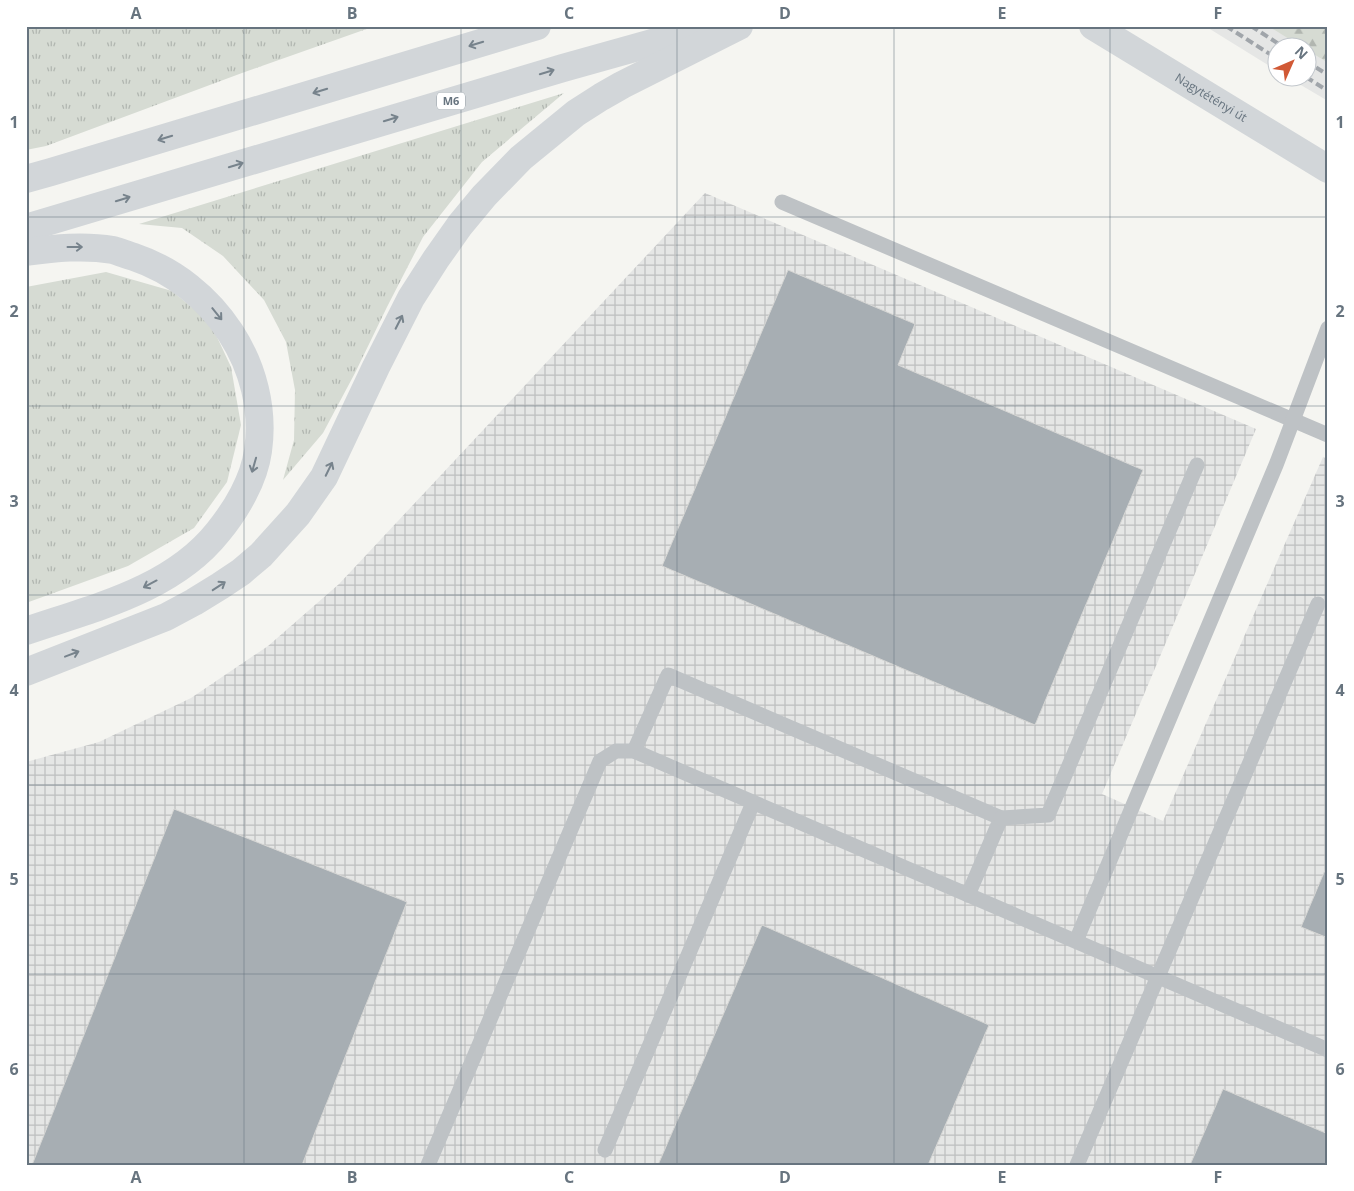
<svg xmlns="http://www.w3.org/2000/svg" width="1354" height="1191" viewBox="0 0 1354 1191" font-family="'Open Sans',sans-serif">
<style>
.built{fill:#e5e6e5}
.industrial{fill:url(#industrial-grid)}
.grass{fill:url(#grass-tufts)}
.forest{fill:url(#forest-firs)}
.building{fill:#a7aeb3;stroke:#d6d6d4}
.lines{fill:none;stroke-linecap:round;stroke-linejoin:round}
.lane{stroke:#bec2c5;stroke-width:15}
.secondary{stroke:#d2d6d9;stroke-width:28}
.highway{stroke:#d2d6d9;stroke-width:28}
.rail{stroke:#a0a5aa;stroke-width:4;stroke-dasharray:8 4;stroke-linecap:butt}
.oneway{stroke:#77838c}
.grid{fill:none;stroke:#67747f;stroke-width:1;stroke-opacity:0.55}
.labels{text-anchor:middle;stroke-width:5;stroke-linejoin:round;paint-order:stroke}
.shield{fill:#fff;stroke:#959ea5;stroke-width:1}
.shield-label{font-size:11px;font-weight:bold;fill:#67747f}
.street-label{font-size:12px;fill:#67747f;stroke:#fff}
.neatline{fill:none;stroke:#67747f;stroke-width:2}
.grid-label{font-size:16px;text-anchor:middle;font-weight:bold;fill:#67747f}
</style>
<defs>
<pattern id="industrial-grid" width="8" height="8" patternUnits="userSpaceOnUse" patternTransform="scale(1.25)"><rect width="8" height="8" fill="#e5e6e5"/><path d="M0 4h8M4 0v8" fill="none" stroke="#bdbfbf"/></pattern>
<pattern id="grass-tufts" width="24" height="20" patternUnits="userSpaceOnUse" patternTransform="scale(1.25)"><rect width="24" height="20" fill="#d6dbd3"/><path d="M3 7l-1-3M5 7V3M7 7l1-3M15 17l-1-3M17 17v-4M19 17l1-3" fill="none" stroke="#b1b6b0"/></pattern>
<pattern id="forest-firs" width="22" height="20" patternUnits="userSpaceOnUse" patternTransform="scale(1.25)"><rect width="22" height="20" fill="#d6dbd3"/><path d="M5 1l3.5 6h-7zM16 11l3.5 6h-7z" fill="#b1b6b0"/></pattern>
</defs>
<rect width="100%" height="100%" fill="#f5f5f1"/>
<g class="built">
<path d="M1205 26H1268L1303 47 1276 48V70Z"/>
<path d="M1307 50 1328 63V101L1289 78H1306Z"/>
</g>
<path class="industrial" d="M705 193 1256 429 1102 794 1163 821 1323 457 1328 459V1165H26V762L99 742 191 698 268 646 339 584Z"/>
<g class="grass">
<path d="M26 26H375L242 73 46 146 26 150Z"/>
<path d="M564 93 482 162 423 237 387 307 355 373 323 433 283 480 294 440 295 390 286 342 264 300 223 256 182 228 139 224Z"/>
<path d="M106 272 172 291 210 322 231 367 241 425 227 482 194 528 128 566 26 603V287Z"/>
</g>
<path class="forest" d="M1268 26H1328V63L1307 50 1306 48 1302 47Z"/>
<g class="building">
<path d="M788 270 915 324 898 365 1143 470 1035 725 662 566Z"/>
<path d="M174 809 407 902 302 1165H32Z"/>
<path d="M1328 863V938L1301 927Z"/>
<path d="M762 925 989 1025 928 1165H658Z"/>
<path d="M1223 1089 1328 1134V1165H1190Z"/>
</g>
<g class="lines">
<g class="lane">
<path d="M782 202 1328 435"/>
<path d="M634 751 668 675 1001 818 968 895"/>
<path d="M1001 818 1048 815 1197 465"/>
<path d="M1076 941 1276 465 1328 328"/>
<path d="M605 1150 753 803"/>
<path d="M428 1165 600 761 616 751H634L1328 1050"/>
<path d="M1077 1165 1318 604"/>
</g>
<path class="secondary" id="s1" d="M1093 26 1328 169"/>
<g class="highway">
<path d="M26 179 51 172 537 26"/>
<path d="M26 228 563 68 713 26"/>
<path d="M26 252C55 248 84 245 113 250 120 252 127 255 134 257 214 284 270 367 258 451 254 480 236 510 218 532 172 590 93 608 26 631"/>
<path d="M26 672 166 617 194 602 220 586 241 572 261 555 298 514 324 477 376 367 411 298 436 259 460 225 484 196 521 158 576 113 601 97 622 85 739 26"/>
</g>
<g class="rail">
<path d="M1226 26 1276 58"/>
<path d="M1251 26 1285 48"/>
<path d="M1306 61 1328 75"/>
<path d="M1306 77 1328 91"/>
</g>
</g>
<defs><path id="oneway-shaft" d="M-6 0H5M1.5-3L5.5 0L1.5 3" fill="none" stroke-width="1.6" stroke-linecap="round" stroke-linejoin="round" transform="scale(1.25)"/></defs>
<g class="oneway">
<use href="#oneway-shaft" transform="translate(476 44) rotate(163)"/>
<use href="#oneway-shaft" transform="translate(547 72) rotate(-17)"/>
<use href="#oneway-shaft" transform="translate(320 91) rotate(163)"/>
<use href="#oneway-shaft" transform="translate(391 119) rotate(-17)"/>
<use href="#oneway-shaft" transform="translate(165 138) rotate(163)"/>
<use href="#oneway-shaft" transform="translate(236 165) rotate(-17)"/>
<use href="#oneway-shaft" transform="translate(123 199) rotate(-17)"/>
<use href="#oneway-shaft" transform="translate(75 247)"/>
<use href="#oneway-shaft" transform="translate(217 314) rotate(51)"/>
<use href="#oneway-shaft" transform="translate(399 322) rotate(-63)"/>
<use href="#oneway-shaft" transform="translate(254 465) rotate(106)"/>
<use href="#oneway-shaft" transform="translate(329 469) rotate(-64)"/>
<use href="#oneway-shaft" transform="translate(150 584) rotate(152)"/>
<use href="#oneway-shaft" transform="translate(219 586) rotate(-33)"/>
<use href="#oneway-shaft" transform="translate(72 654) rotate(-21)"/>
</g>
<path class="grid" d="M244 26V1165M461 26V1165M677 26V1165M894 26V1165M1110 26V1165M26 217H1328M26 406H1328M26 595H1328M26 785H1328M26 974H1328"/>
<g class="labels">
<rect class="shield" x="437" y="92.5" width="28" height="17" rx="4"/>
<g class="shield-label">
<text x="451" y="105">M6</text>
</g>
<g class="street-label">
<text dy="4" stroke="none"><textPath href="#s1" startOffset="138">Nagytétényi út</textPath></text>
</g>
</g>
<rect width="1354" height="1191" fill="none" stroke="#ffffff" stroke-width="55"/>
<g transform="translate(1292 62) rotate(45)"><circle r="24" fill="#ffffff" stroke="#c2c7cc"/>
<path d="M0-4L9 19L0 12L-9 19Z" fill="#d15935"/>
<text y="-8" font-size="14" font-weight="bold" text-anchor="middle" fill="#67747f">N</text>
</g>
<rect x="28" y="28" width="1298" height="1136" class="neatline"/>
<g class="grid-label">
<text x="136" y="19">A</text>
<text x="352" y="19">B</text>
<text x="569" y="19">C</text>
<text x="785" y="19">D</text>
<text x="1002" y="19">E</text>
<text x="1218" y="19">F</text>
<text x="14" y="128">1</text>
<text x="1340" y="128">1</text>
<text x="14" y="317">2</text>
<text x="1340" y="317">2</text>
<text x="14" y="507">3</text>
<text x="1340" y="507">3</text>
<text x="14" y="696">4</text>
<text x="1340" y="696">4</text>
<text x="14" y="885">5</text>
<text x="1340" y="885">5</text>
<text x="14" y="1075">6</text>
<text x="1340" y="1075">6</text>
<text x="136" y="1183">A</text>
<text x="352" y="1183">B</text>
<text x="569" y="1183">C</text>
<text x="785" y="1183">D</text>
<text x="1002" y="1183">E</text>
<text x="1218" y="1183">F</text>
</g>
</svg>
